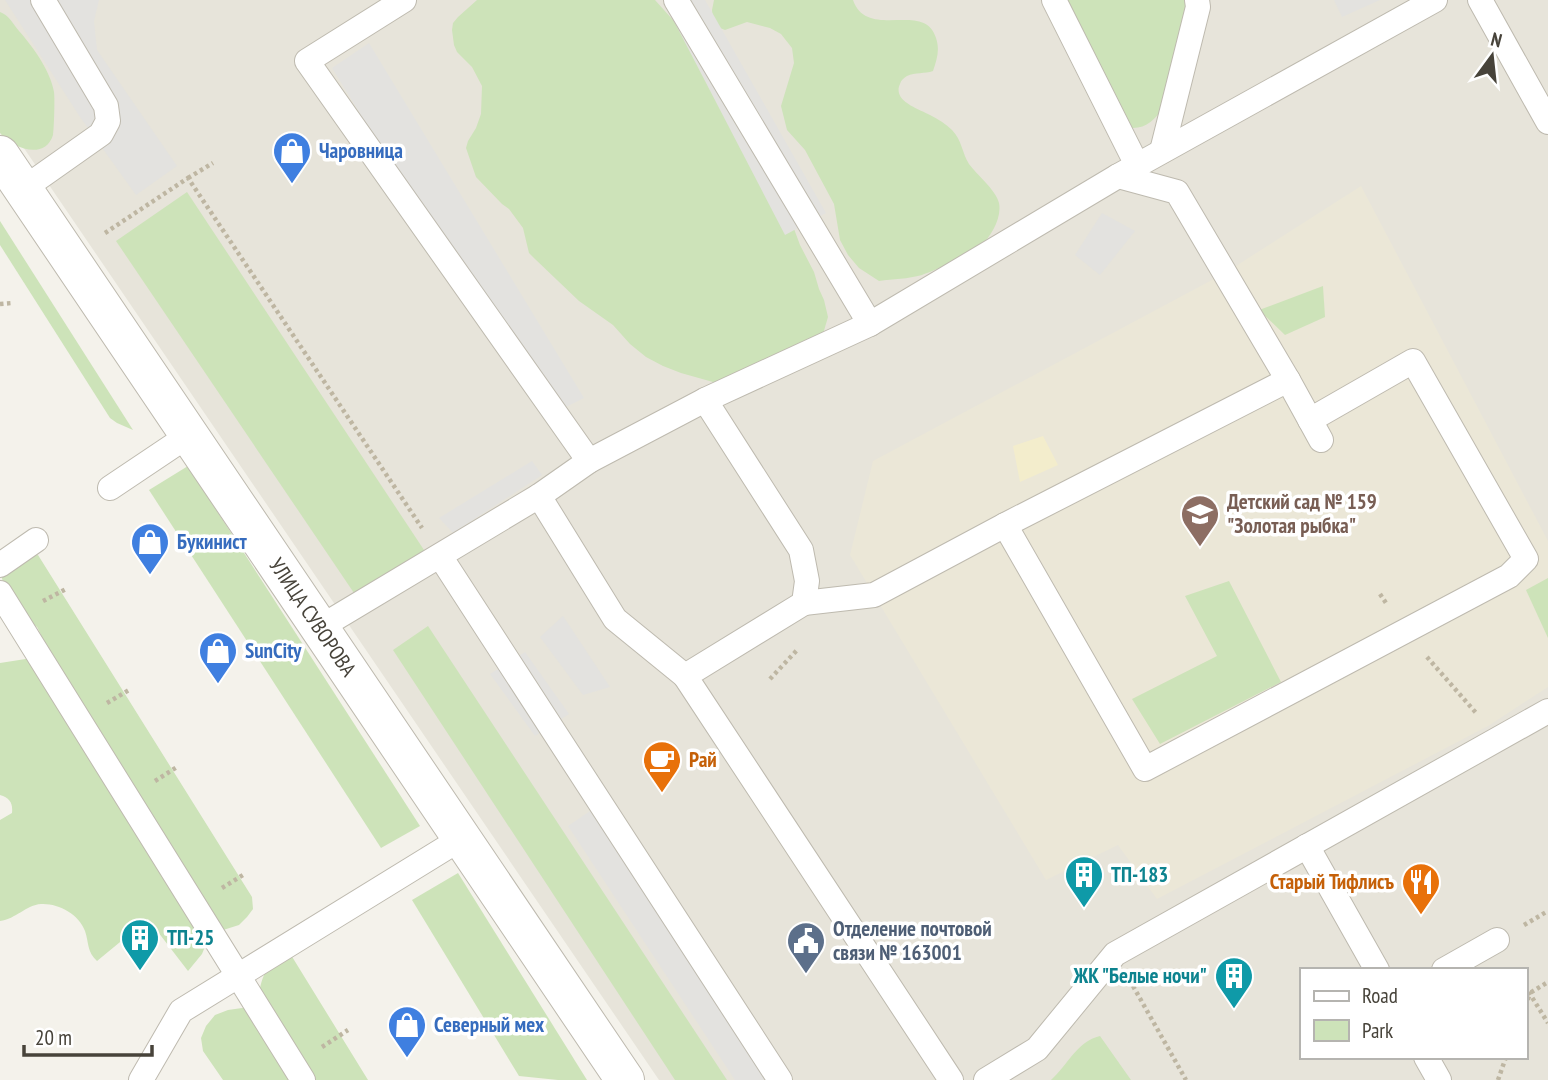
<svg xmlns="http://www.w3.org/2000/svg" width="1548" height="1080" viewBox="0 0 1548 1080" font-family="'PT Sans Narrow',sans-serif">
<style>
.residential{fill:#e7e4da;fill-rule:evenodd}
.education{fill:#ebe7d7}
.green{fill:#cde3b9}
.sand{fill:#f3edcc}
.parking{fill:#e3e2df}
.lines{fill:none;stroke-linecap:round;stroke-linejoin:round}
.lane-casing{stroke:#bebaaf;stroke-width:26}
.street-casing{stroke:#bebaaf;stroke-width:40}
.path{stroke:#beb6a2;stroke-width:4.5;stroke-dasharray:3.5 3.5;stroke-linecap:butt}
.lane{stroke:#fff;stroke-width:24}
.street{stroke:#fff;stroke-width:38}
.labels{text-anchor:middle;stroke-width:7;stroke-linejoin:round;paint-order:stroke}
.shop-label{font-size:21px;font-weight:bold;fill:#366cbe;stroke:#fff;text-anchor:start}
.education-label{font-size:21px;font-weight:bold;fill:#785e54;stroke:#fff;text-anchor:start}
.street-label{font-size:21px;fill:#47433a;stroke:#fff}
.food-label{font-size:21px;font-weight:bold;fill:#c56008;stroke:#fff;text-anchor:start}
.culture-label{font-size:21px;font-weight:bold;fill:#0d838f;stroke:#fff;text-anchor:start}
.service-label{font-size:21px;font-weight:bold;fill:#4e5e75;stroke:#fff;text-anchor:start}
</style>
<rect width="100%" height="100%" fill="#f4f2eb"/>
<path class="residential" d="M0 0H1548V1080H659L0 113ZM1301 970H1525V1057H1301Z"/>
<path class="education" d="M1361 186 1548 541V687L1488 726 1157 899 1118 845 1046 880 850 555 873 461 1225 273Z"/>
<g class="green">
<path d="M477 0H655L673 20 685 36 790 218 800 245 814 272 819 289 824 300 828 317 823 334 720 384 681 373 663 366 646 357 630 344 613 325 579 301 535 259 529 253 523 228 509 209 502 204 476 177 466 148 468 141 476 128 481 114 482 86 472 67 457 52 454 45 452 30 453 23 458 17Z"/>
<path d="M714 0H853C867 41 925 0 936 38 940 50 937 59 933 71 925 74 915 72 907 76 904 78 901 80 900 84 892 101 919 109 930 115 938 119 946 124 952 130 962 140 962 153 969 164 977 175 996 190 999 203 1002 218 991 236 981 246 973 254 933 271 922 275 908 279 893 279 879 281L859 268 848 255 840 240 834 204 805 150 787 130 781 106 794 63 792 48 781 34 770 28 747 22 725 30 720 28 713 21 712 10Z"/>
<path d="M1048 0H1188L1165 106C1153 122 1144 131 1124 127Z"/>
<path d="M0 12C9 15 13 24 19 31 33 47 50 70 54 92 55 98 54 130 53 135 45 161 12 148 0 133Z"/>
<path d="M187 192 426 553 356 596 116 241Z"/>
<path d="M0 221 133 430 117 423 110 418 0 245Z"/>
<path d="M1323 286 1325 317 1285 335 1259 310Z"/>
<path d="M188 466 420 826 381 848 149 490Z"/>
<path d="M38 555 252 897 253 909 247 917 239 925 220 931 206 944 202 954 188 971 148 919 97 961C87 952 89 943 85 931 79 914 58 903 41 904 26 905 16 919 0 921V820L12 813C13 803 10 798 0 795V663L32 658 41 644V635L37 627 25 617 5 591 1 574 26 556Z"/>
<path d="M1548 578V638L1526 590Z"/>
<path d="M1229 581 1281 682 1160 744 1132 699 1217 656 1185 596Z"/>
<path d="M428 626 727 1080H675L393 650Z"/>
<path d="M458 873 587 1080H558L519 1076 412 900Z"/>
<path d="M291 955 368 1080H223L203 1051 201 1038 206 1026 215 1015 228 1010 256 1006C260 994 260 975 270 967 276 962 284 959 291 955Z"/>
<path d="M1100 1036 1131 1080H1051C1068 1065 1077 1041 1100 1036Z"/>
</g>
<path class="sand" d="M1043 436 1058 465 1020 482 1013 446Z"/>
<g class="parking">
<path d="M5 0H99L94 21 97 50 177 166 136 195 80 117Z"/>
<path d="M666 0H705L826 213 785 235 664 2Z"/>
<path d="M1334 0H1380L1342 17Z"/>
<path d="M369 43 584 398 546 417 332 68Z"/>
<path d="M1102 213 1135 231 1100 275 1075 255Z"/>
<path d="M532 461 542 475 453 533 439 518Z"/>
<path d="M563 616 610 687 583 695 540 637Z"/>
<path d="M525 652 569 714 535 736 490 674Z"/>
<path d="M593 809 772 1080H735L568 826Z"/>
</g>
<g class="lines">
<defs>
<g id="lane">
<path d="M404 0 307 61 589 461"/>
<path d="M676 0 870 324"/>
<path d="M1054 0 1137 165"/>
<path d="M1480 0 1548 122"/>
<path d="M1162 151 1198 7 1197 0"/>
<path d="M1118 176 1177 192 1288 380 1321 440"/>
<path d="M23 189 101 134 108 121 106 106 43 0"/>
<path d="M705 400 801 550 807 581 804 603 685 676 951 1080"/>
<path d="M110 488 189 435"/>
<path d="M539 496 615 619 685 676"/>
<path d="M1005 525 1145 769 1509 576 1526 559 1413 361 1310 420"/>
<path d="M440 556 780 1080"/>
<path d="M0 565 36 540"/>
<path d="M0 593 303 1080"/>
<path d="M804 603 874 595 1005 525 1288 380"/>
<path d="M319 628 539 496 589 461 705 400 870 324 1118 176 1435 0"/>
<path d="M1307 846 1377 970"/>
<path d="M1444 970 1497 940"/>
<path d="M1426 1057 1439 1080"/>
<path d="M141 1080 181 1011 462 838"/>
<path d="M986 1080 1037 1049 1115 954 1548 711"/>
</g>
<g id="street">
<path id="s1" d="M0 155 625 1080"/>
</g>
</defs>
<use href="#lane" class="lane-casing"/>
<use href="#street" class="street-casing"/>
<g class="path">
<path d="M188 178 213 163"/>
<path d="M105 233 188 178 422 528"/>
<path d="M0 304 12 303"/>
<path d="M1380 594 1386 603"/>
<path d="M43 601 66 589"/>
<path d="M1427 657 1477 714"/>
<path d="M770 679 798 649"/>
<path d="M107 703 129 690"/>
<path d="M155 781 177 767"/>
<path d="M222 888 243 875"/>
<path d="M1524 925 1548 911"/>
<path d="M1133 986 1186 1080"/>
<path d="M1525 986 1548 1023"/>
<path d="M1525 996 1548 982"/>
<path d="M1525 1006 1530 994"/>
<path d="M322 1047 348 1030"/>
<path d="M1498 1080 1506 1057"/>
</g>
<use href="#lane" class="lane"/>
<use href="#street" class="street"/>
</g>
<defs>
<symbol id="shop-pin" viewBox="-11 -11 22 30"><path d="M0 17L-7.5 6A9.5 9.5 0 1 1 7.5 6Z" fill="#3f7fe0" stroke="#fff"/><path d="M-5-2.5h2.3a2.7 3.5 0 0 1 5.4 0H5L5.5 6h-11ZM-1.5-2.5h3a1.5 2.3 0 0 0-3 0Z" fill="#fff"/></symbol>
<symbol id="school-pin" viewBox="-11 -11 22 30"><path d="M0 17L-7.5 6A9.5 9.5 0 1 1 7.5 6Z" fill="#8d6e63" stroke="#fff"/><path d="M0-5L7-2L0 1L-7-2ZM-4 1L0 2.5L4 1V4Q0 6-4 4Z" fill="#fff"/></symbol>
<symbol id="cafe-pin" viewBox="-11 -11 22 30"><path d="M0 17L-7.5 6A9.5 9.5 0 1 1 7.5 6Z" fill="#e8710a" stroke="#fff"/><path d="M-5.5-4.5H6V0H3Q3 3.5 0 3.5H-2.5Q-5.5 3.5-5.5 0ZM3-3.2v2h1.7v-2ZM-6 4.5H4V6H-6Z" fill="#fff"/></symbol>
<symbol id="building-pin" viewBox="-11 -11 22 30"><path d="M0 17L-7.5 6A9.5 9.5 0 1 1 7.5 6Z" fill="#0f9aa8" stroke="#fff"/><path d="M-4-6H4V6H1V3H-1V6H-4ZM-2.5-4.3h1.7v1.8h-1.7ZM.8-4.3h1.7v1.8H.8ZM-2.5-1h1.7V.8h-1.7ZM.8-1h1.7V.8H.8Z" fill="#fff"/></symbol>
<symbol id="restaurant-pin" viewBox="-11 -11 22 30"><path d="M0 17L-7.5 6A9.5 9.5 0 1 1 7.5 6Z" fill="#e8710a" stroke="#fff"/><path d="M-5-6h1v4h1v-4h1v4h1v-4h1v5L-1.5 .5V6h-2V.5L-5-1ZM5-6V6H3V1.5H1.5Q1.5-4 5-6Z" fill="#fff"/></symbol>
<symbol id="civic-pin" viewBox="-11 -11 22 30"><path d="M0 17L-7.5 6A9.5 9.5 0 1 1 7.5 6Z" fill="#5c6f8a" stroke="#fff"/><path d="M-.6-6.5H3V-4.5H.6V-3L4-1V1h2V6H-6V1h2V-1L-.6-3ZM-1.2 2.5V6h2.4V2.5Z" fill="#fff"/></symbol>
</defs>
<g fill-rule="evenodd">
<use href="#shop-pin" x="270" y="129" width="44" height="60"/>
<use href="#school-pin" x="1178" y="492" width="44" height="60"/>
<use href="#shop-pin" x="128" y="520" width="44" height="60"/>
<use href="#shop-pin" x="196" y="629" width="44" height="60"/>
<use href="#cafe-pin" x="640" y="738" width="44" height="60"/>
<use href="#building-pin" x="1062" y="853" width="44" height="60"/>
<use href="#restaurant-pin" x="1399" y="860" width="44" height="60"/>
<use href="#building-pin" x="118" y="916" width="44" height="60"/>
<use href="#civic-pin" x="784" y="919" width="44" height="60"/>
<use href="#building-pin" x="1212" y="954" width="44" height="60"/>
<use href="#shop-pin" x="385" y="1003" width="44" height="60"/>
</g>
<g class="labels">
<g class="shop-label">
<text x="319" y="158">Чаровница</text>
<text x="177" y="549">Букинист</text>
<text x="245" y="658">SunCity</text>
<text x="434" y="1032">Северный мех</text>
</g>
<g class="education-label">
<text x="1227" y="509">Детский сад № 159<tspan x="1227" dy="24">"Золотая рыбка"</tspan></text>
</g>
<g class="street-label">
<text dy="7" stroke="none"><textPath href="#s1" startOffset="558">УЛИЦА СУВОРОВА</textPath></text>
</g>
<g class="food-label">
<text x="689" y="767">Рай</text>
<text x="1394" y="889" text-anchor="end">Старый Тифлисъ</text>
</g>
<g class="culture-label">
<text x="1111" y="882">ТП-183</text>
<text x="167" y="945">ТП-25</text>
<text x="1207" y="983" text-anchor="end">ЖК "Белые ночи"</text>
</g>
<g class="service-label">
<text x="833" y="936">Отделение почтовой<tspan x="833" dy="24">связи № 163001</tspan></text>
</g>
</g>
<rect x="1300" y="968" width="228" height="91" fill="#ffffff" stroke="#b5b4b0" stroke-width="2"/>
<rect x="1314" y="991" width="35" height="10" fill="#ffffff" stroke="#b5b4b0" stroke-width="2"/>
<text x="1362" y="1003" font-size="21" fill="#47433a">Road</text>
<rect x="1314" y="1020" width="35" height="21" fill="#cde3b9" stroke="#b5b4b0" stroke-width="2"/>
<text x="1362" y="1038" font-size="21" fill="#47433a">Park</text>
<g transform="translate(1492 56) rotate(15)" stroke="#ffffff" stroke-width="5" paint-order="stroke">
<path d="M0-5L12 26L0 18L-12 26Z" fill="#47433a"/>
<text y="-10" font-size="19" font-weight="bold" text-anchor="middle" fill="#47433a">N</text>
</g>
<path d="M24 1045v10h128v-10" fill="none" stroke="#47433a" stroke-width="3.5"/>
<text x="35" y="1045" font-size="21" fill="#47433a" stroke="#ffffff" stroke-width="5" paint-order="stroke">20 m</text>
</svg>
